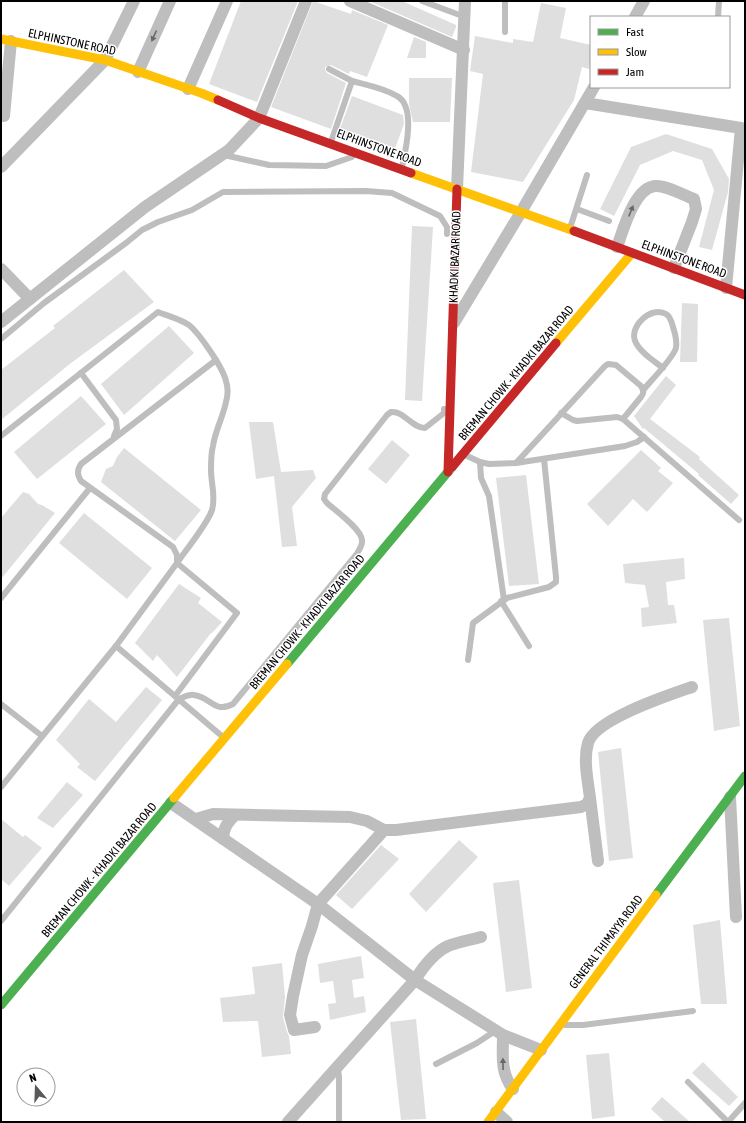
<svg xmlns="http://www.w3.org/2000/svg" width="746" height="1123" viewBox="0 0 746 1123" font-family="'Asap Condensed',sans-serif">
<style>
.building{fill:#dfdfdf}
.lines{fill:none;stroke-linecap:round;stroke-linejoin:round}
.lane{stroke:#bebebe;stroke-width:6}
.street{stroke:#bebebe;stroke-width:12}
.fast{stroke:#4caf50;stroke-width:9}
.slow{stroke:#ffc107;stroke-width:9}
.jam{stroke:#c62828;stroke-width:9}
.oneway{fill:#686868}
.labels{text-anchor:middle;stroke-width:3;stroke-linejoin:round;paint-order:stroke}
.street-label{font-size:12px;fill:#000;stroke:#fff}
</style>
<rect width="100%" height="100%" fill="#fff"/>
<g class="building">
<path d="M241 1H298L257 102 209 84Z"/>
<path d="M313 1 351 14 352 10 388 25 367 77 350 71 349 74 331 65 325 67V70L327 73 346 83 331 129 271 107Z"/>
<path d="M369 1H402L456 25V27L452 37Z"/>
<path d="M541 3 566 8 560 38 591 45V61L589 69 582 67 574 100 523 182 471 172 483 74 470 71 475 36 513 43V39L533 42Z"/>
<path d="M414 37 426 42V58H407Z"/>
<path d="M409 78H452L450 122H413L409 104Z"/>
<path d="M352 96 403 115 404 124 393 154 338 134Z"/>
<path d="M666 134 712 149 729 179 728 192 712 250 699 247 714 190 702 160 673 151 640 165 614 216 600 209 631 147Z"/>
<path d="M412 226 433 227 422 401 405 400Z"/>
<path d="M124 270 154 302 71 363 1 420V370L55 328 53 326Z"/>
<path d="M682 303 698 304 697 362H680Z"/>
<path d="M169 326 194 353 124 415 101 384Z"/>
<path d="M666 376 676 385 650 419 700 457 699 459 739 495 731 504 698 475 699 474 644 428 643 429 634 416Z"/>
<path d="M81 396 106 424 37 479 14 452Z"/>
<path d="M249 422H273L281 472 313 470 316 478 292 507 297 546 282 547 274 476 256 479Z"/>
<path d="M392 440 410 455 386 484 368 469Z"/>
<path d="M124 448 201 510 175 541 101 482 106 469 113 466 117 457Z"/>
<path d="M641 450 661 468 658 471 673 483 647 512 633 499 608 526 587 504Z"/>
<path d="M526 475 539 584 509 586 496 478Z"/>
<path d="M23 492 29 494 38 504 42 505 55 513 1 579V518Z"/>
<path d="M84 513 152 568 127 599 59 543Z"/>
<path d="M684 558 685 579 666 582 668 605H674L677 623 642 627 641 608 649 607 645 585 625 583 623 564Z"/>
<path d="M179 584 201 598 198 603 222 622 212 633H211L177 677 157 655 153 661 135 643Z"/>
<path d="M729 618 740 726 714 731 703 620Z"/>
<path d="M146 687 162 700 95 781 77 767 80 764 56 740 89 699 116 722Z"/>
<path d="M621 748 633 858 609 861 598 752Z"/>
<path d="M67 782 83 795 53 828 37 818Z"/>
<path d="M1 819 23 837 25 835 42 848 9 886 1 879Z"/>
<path d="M459 840 478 857 426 912 409 894Z"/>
<path d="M381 845 399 859 352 909 336 895Z"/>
<path d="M519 880 532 988 506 992 493 883Z"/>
<path d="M720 920 727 1004H701L693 925Z"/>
<path d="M361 956 364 978 352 980 354 998 364 996 366 1012 330 1020 328 1004 336 1003 333 981 320 983 318 964Z"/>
<path d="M282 963 285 997 283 1017 287 1032 289 1036 291 1054 262 1057 258 1021 223 1022 220 998 255 994 252 967Z"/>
<path d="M416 1019 426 1119 401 1120 390 1022Z"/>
<path d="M609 1053 615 1116 592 1119 586 1055Z"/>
<path d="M703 1062 738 1097 729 1106 692 1073Z"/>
<path d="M662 1097 690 1122H665L651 1109Z"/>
</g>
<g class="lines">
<g class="lane">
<path d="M422 1 465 17"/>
<path d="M505 1V32"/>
<path d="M718 17 719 1"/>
<path d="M329 69 352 81 331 142"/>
<path d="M352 81C367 85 384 88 397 96 416 106 406 149 402 167"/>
<path d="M224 155 269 165 326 166 352 157"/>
<path d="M577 209 609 221"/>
<path d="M570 228 587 175"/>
<path d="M1 339 44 303 126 243 142 230 158 222 192 210 223 192 366 191 392 193 440 216 447 227V234"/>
<path d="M81 373 116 420 117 429 114 436"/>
<path d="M643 390C651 381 673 358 676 348 677 342 675 333 673 327 672 323 670 316 666 314 652 305 627 327 636 343 641 353 654 361 663 368"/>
<path d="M561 413 573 420 577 421 617 417 623 419 739 520"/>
<path d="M1 436 158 312C168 316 180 319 189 325 200 334 223 368 226 381 228 387 228 395 226 402 223 417 215 431 213 446 211 453 211 462 211 470 211 483 216 497 212 510 208 523 186 550 177 563L237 613 175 696"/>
<path d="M465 455 480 462 489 464 516 463 625 446 637 442 644 437"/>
<path d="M480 462 481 478 489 496 504 600"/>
<path d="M516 463 605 366 608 364 616 365 641 386C644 391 644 393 641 397L623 419"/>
<path d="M1 598 90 488"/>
<path d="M501 601 529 646"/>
<path d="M116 646 223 737"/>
<path d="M468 660 473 623 507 598 549 587 556 582V577L544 459"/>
<path d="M1 704 42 736"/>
<path d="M1 787 116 646 177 563V555L173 547 81 481C77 474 77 470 81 464L216 360"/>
<path d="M1 921 179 699C184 697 189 694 194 695 211 697 214 714 233 704L356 555C359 550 363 545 362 540 361 529 336 511 327 503L324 499 325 494 387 415 391 412C405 411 410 427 425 428L444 413V409"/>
<path d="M565 1025H583L693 1011"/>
<path d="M436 1064 477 1043 495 1031"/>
<path d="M338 1068 339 1077V1122"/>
<path d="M688 1082 728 1122"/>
<path d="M728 1122 745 1103"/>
</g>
<g class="street">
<path d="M350 1 464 50"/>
<path d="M635 17 644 1"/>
<path d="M138 72 170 1"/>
<path d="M188 89 227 1"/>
<path d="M585 103 741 128 726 288"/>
<path d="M4 116 11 41"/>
<path d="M1 167 105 60 134 1"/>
<path d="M457 189 465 1"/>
<path d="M617 247C623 231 634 188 655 186 666 185 683 195 694 199L696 209 692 222 674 268"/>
<path d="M1 269 30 299"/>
<path d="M1 322 145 207 229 150 259 118 306 1"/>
<path d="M454 323 521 212 594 87"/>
<path d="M730 797 736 917"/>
<path d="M590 798 598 861"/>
<path d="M171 803 318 904 415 980 503 1035 541 1050"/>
<path d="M196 819 213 814 350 817 367 821 384 830H396L581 807 587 804 590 798C588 781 583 760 588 743 595 719 669 695 692 687"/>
<path d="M223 839C223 828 228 822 235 815"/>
<path d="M315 1027 294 1030 290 1015 293 996 302 955 312 926 318 904 384 830"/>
<path d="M503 1035C503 1056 500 1072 513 1089"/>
<path d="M496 1112 507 1122"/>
<path d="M288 1122 415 980C423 967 433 953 448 946 458 942 470 940 481 937"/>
</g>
<g class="fast">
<path d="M287 664 452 467"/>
<path d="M656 895 745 776"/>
<path d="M1 1005 174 798"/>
</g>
<g class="slow">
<path d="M1 39 105 60 201 93 218 100"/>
<path d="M411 173 574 231"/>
<path d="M556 343 632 253"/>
<path d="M174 798 287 664"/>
<path d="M488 1122 656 895"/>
</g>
<g class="jam">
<path d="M218 100 259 118 411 173"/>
<path d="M574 231 745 295"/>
<path d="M452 467 556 343"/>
<path d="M448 472 457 189"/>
</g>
</g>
<defs><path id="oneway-solid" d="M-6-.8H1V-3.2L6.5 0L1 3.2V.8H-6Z"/></defs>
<g class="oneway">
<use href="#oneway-solid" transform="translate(154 36) rotate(114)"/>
<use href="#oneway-solid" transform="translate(631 211) rotate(-68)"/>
<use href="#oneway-solid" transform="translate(503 1064) rotate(-91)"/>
</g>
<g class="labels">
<g class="street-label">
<text transform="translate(72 42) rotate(12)" y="4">ELPHINSTONE ROAD</text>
<text transform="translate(379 148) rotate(20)" y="4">ELPHINSTONE ROAD</text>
<text transform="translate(455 257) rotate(-88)" y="4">KHADKI BAZAR ROAD</text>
<text transform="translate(684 259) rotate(20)" y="4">ELPHINSTONE ROAD</text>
<text transform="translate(516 373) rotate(-50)" y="4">BREMAN CHOWK - KHADKI BAZAR ROAD</text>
<text transform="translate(307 622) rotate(-50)" y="4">BREMAN CHOWK - KHADKI BAZAR ROAD</text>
<text transform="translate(99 870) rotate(-50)" y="4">BREMAN CHOWK - KHADKI BAZAR ROAD</text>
<text transform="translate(606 942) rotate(-53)" y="4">GENERAL THIMAYYA ROAD</text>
</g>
</g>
<rect width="746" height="1123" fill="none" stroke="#000000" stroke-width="4"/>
<rect x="590" y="16" width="140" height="72" fill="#ffffff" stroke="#999999"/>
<rect x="598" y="29" width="20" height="6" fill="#4caf50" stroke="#999999"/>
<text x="626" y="36" font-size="12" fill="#000000">Fast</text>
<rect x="598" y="49" width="20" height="6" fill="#ffc107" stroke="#999999"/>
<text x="626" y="56" font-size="12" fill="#000000">Slow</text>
<rect x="598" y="69" width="20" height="6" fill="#c62828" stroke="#999999"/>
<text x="626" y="76" font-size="12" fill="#000000">Jam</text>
<g transform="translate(36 1087) rotate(341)"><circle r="19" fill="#ffffff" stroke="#999999"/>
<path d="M0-3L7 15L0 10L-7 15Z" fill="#595959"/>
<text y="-6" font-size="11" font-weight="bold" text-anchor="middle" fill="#000000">N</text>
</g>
</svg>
